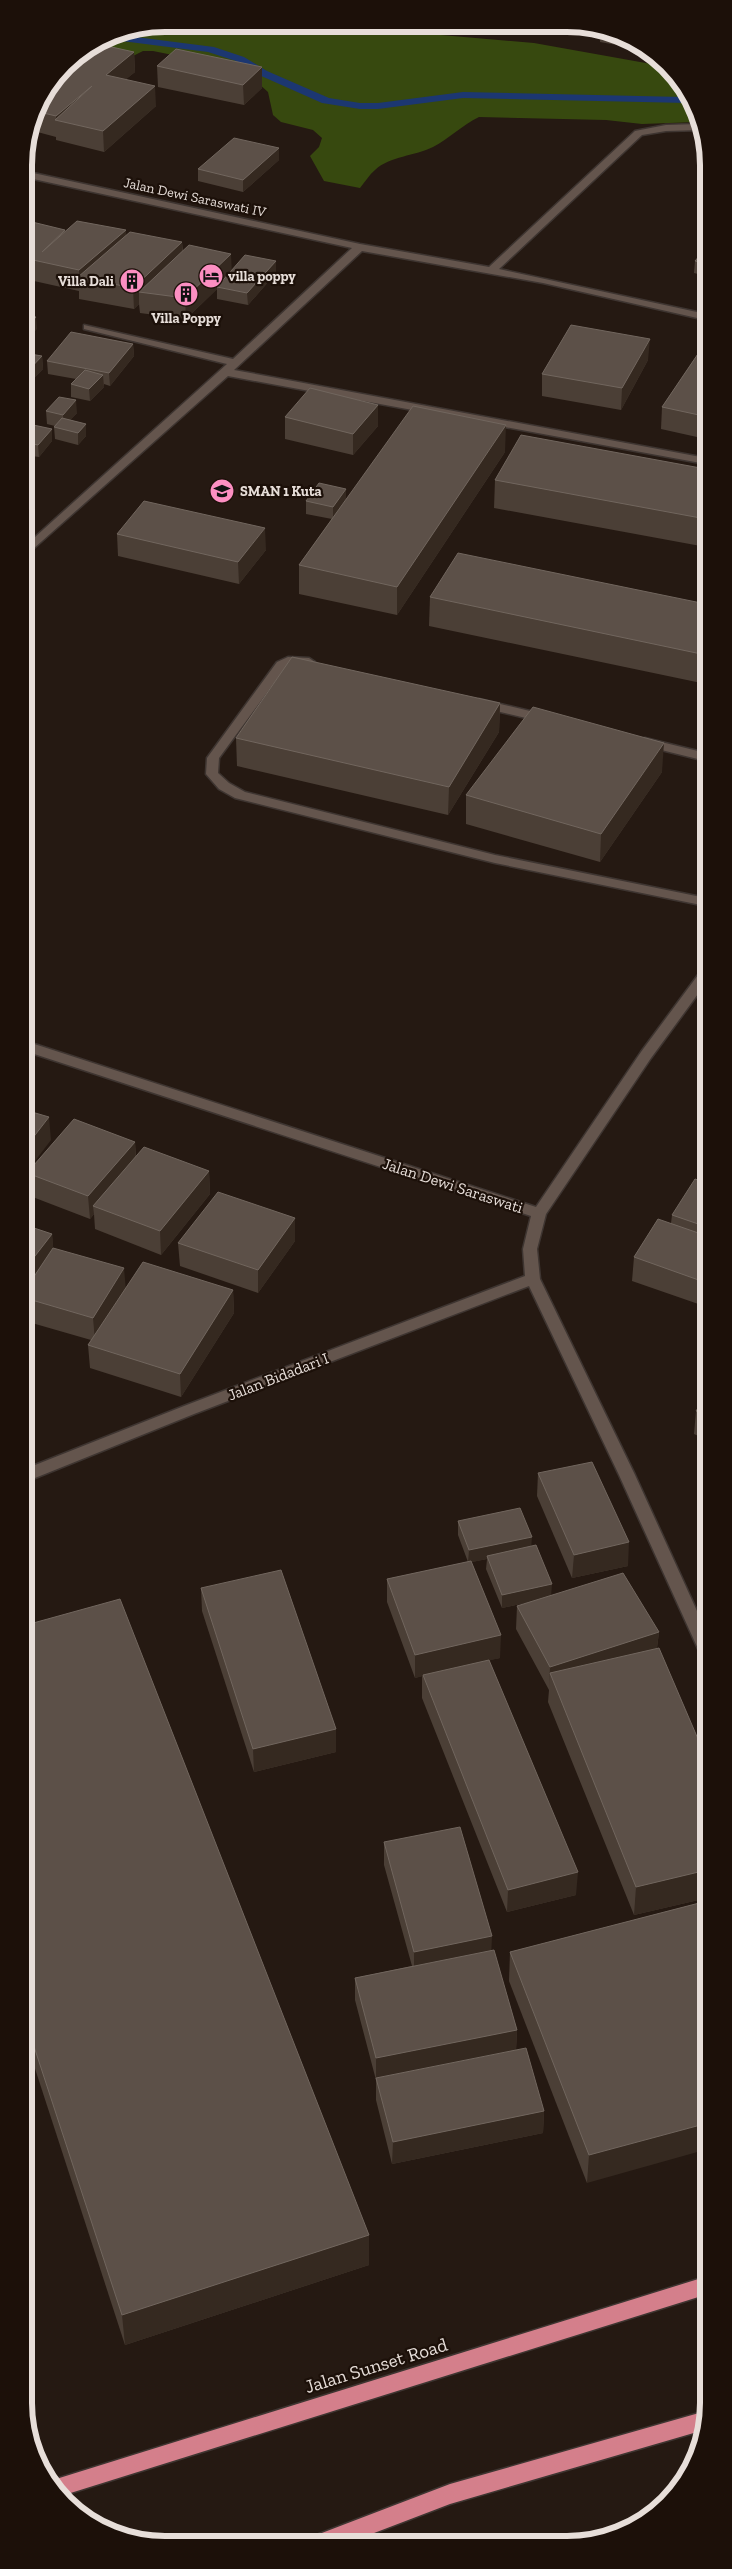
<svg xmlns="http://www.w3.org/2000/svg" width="732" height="2569" viewBox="0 0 732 2569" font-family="'Zilla Slab',serif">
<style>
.forest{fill:#37490f}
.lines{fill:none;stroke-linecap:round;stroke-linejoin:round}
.stream{fill:#1c3771;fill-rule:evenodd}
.minor-casing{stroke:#3e3531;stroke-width:3}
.highway-casing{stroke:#3e3531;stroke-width:3}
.minor{fill:#64554d;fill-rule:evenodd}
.highway{fill:#d47f8b;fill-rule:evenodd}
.wall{fill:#4b3f36}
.shaded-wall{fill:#352920}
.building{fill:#5c5048;stroke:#71665e}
.labels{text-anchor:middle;stroke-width:4.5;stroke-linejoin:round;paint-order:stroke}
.far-street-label{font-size:14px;fill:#e7ded9;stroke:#1c1009}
.far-poi-label{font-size:14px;font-weight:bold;fill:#e7ded9;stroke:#1c1009;text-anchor:start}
.street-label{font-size:16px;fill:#e7ded9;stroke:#1c1009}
.near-street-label{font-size:19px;fill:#e7ded9;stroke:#1c1009}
.rim{fill:none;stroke:#e7ded9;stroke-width:6}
</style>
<rect width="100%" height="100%" fill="#251912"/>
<path class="forest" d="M166 24 405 25 441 35 534 43 668 67 697 122 642 124 606 120 479 117C462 125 449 139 433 147 415 156 390 156 375 170 369 175 365 182 360 188L324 181 310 156 319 147 322 138 313 130 281 122 273 115 268 92 242 69 153 51H143L121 62 85 53 112 34Z"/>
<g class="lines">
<path class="stream" d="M112 34 214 47 244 57 267 71 329 98 360 103H378L463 92 683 97 687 103 463 98 378 109H360L322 103 259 75 236 61 208 52 106 39Z"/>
<defs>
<g id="minor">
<path d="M698 124 701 130 666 131 642 135 499 269 706 314V320L543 283 362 251 234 370 706 458V464L228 376 24 557V547L227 364 84 329V325L233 359 352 248 24 177V171L360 244 489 267 635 131 666 125Z"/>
<path d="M288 657 309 658 315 662C307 669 295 662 285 668L219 758 218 773 229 783 245 792 495 855 706 898V906L495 863 235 798 219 789 206 774 207 758 277 662Z"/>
<path d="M479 699 551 716 553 719 547 723 475 706 473 703Z"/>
<path d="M645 738 706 753V761L641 745 639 742 641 739Z"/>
<path d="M706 970V983L651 1058 546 1214 537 1249 540 1279 635 1475 707 1633V1657L701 1656 699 1651 619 1475 529 1286 194 1414 25 1482V1469L184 1406 525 1276 523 1249 531 1216 25 1051V1041L536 1207 641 1052 701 971Z"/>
</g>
<g id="highway">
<path d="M708 2276V2294L61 2496 53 2480Z"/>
<path d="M706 2411 708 2412 704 2430 450 2504 348 2543H311L314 2536 450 2484Z"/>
</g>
</defs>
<use href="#minor" class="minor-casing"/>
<use href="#highway" class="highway-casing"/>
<use href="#minor" class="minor"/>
<use href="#highway" class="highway"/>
</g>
<g class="wall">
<path d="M601 30 634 48 600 42Z"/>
<path d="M134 52 135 72 126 79 156 106 104 152 56 140V137L30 130 35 111Z"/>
<path d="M157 66 262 67V88L244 105 158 87Z"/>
<path d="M279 160 243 192 198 181V169Z"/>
<path d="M24 220 65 231 126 230V235L182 242 183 251 232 270 276 261V273L248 305 217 299V289L186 319 140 313 139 304 134 309 79 299V291L34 281 27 288 24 287Z"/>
<path d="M706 248V276L694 273 695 261Z"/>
<path d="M706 342V423L697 437 661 429 662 407Z"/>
<path d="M133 344 134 356 110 386 104 384V387L90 401 71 397V384L76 379 48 374 47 361Z"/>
<path d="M24 353 42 356 43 369 28 384 24 383Z"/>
<path d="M648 360 621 410 542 396V374Z"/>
<path d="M378 405V426L353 455 285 439V417Z"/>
<path d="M24 408 29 409V421L27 424 52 429V441L39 457 24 455Z"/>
<path d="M46 411 77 413 70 420 86 424V436L78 445 55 439 54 427 55 426 47 424Z"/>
<path d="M505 452 397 615 299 594V565L332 519 306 514V501L346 499Z"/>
<path d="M706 469V547L494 508 495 480Z"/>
<path d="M117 534 266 550 239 584 118 556Z"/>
<path d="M430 597 706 604V684L429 626Z"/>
<path d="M500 703 499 732 448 815 237 766 236 738Z"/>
<path d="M662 772 600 862 466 824V795Z"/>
<path d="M135 1142 136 1157 209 1171 210 1194 161 1255 95 1229 94 1214 90 1219 30 1196 27 1173Z"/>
<path d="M707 1183V1307L632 1281 634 1257 671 1223 672 1215Z"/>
<path d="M25 1225 52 1234 53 1248 126 1288 233 1290 234 1313 181 1397 90 1368 88 1345 91 1340 25 1321Z"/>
<path d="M295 1241 258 1293 180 1266 178 1243Z"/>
<path d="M707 1395V1440L694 1434 696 1411Z"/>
<path d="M538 1473 628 1566 572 1578 537 1496Z"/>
<path d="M458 1521 531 1546 551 1595 659 1632 657 1648 707 1760V1898L634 1915 548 1702 549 1690 516 1629 517 1606 529 1602 502 1608 486 1569 487 1559 471 1562 500 1658 489 1660 576 1895 507 1912 422 1698V1676L415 1678 387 1602V1579L468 1562 458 1535Z"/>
<path d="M201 1588 336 1752 254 1772 202 1611Z"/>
<path d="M26 1625 369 2265 125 2345 26 2041Z"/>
<path d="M384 1842 492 1951 517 2030 516 2050 544 2111 543 2133 392 2164 376 2100V2080L355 2000V1978L412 1966 384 1865Z"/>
<path d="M707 1901 587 2183 509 1981 510 1952Z"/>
</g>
<g class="shaded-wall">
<path d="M134 52 135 72 107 95 106 75Z"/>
<path d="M262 67V88L244 105 243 85Z"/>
<path d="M92 86 56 120V116Z"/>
<path d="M155 86 156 106 104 152 103 131Z"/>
<path d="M279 148V160L243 192V180Z"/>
<path d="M126 230 127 251 79 278V270Z"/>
<path d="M182 242 183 263 139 292V304L134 309 133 288Z"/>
<path d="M231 254 232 275 217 287V289L186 319 185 298Z"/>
<path d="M33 260 34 281 27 288 25 267Z"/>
<path d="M276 261V273L248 305 247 293Z"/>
<path d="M36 317 37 329 24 344V331Z"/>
<path d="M650 339 648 360 621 410 622 388Z"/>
<path d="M133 344 134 356 110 386 109 373Z"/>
<path d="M42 356 43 369 28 384 27 372Z"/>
<path d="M103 375 104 387 90 401 89 389Z"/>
<path d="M76 400 77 413 64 427 63 415Z"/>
<path d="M706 404V423L697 437 699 415Z"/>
<path d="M378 405V426L353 455V434Z"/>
<path d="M29 409V421L24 427V414Z"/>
<path d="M86 424V436L78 445V433Z"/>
<path d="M506 425 505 452 397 615V587Z"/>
<path d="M52 429V441L39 457 38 445Z"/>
<path d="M346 489V501L333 520V507Z"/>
<path d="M265 528 266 550 239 584 238 562Z"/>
<path d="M500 703 499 732 448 815 449 787Z"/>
<path d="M664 743 662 772 600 862 601 834Z"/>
<path d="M31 830 33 858 25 868V836Z"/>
<path d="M49 1117 51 1140 25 1174V1148Z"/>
<path d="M135 1142 136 1165 93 1206 94 1214 90 1219 88 1196Z"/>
<path d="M209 1171 210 1194 161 1255 160 1231Z"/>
<path d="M295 1218V1241L258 1293V1270Z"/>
<path d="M52 1234 54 1258 25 1295V1269Z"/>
<path d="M124 1268 126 1291 95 1341 93 1318Z"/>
<path d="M233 1290 234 1313 181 1397 180 1374Z"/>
<path d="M532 1537 531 1550 487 1556V1559L468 1563 469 1550Z"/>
<path d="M629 1542 628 1566 572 1578 574 1555Z"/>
<path d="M552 1584 551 1597 502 1608V1595Z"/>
<path d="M659 1632 656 1655 550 1673 549 1690 550 1667Z"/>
<path d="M501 1635 500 1658 415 1678V1655Z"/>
<path d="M336 1729V1752L254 1772 253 1749Z"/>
<path d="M707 1870V1898L634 1915 636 1887Z"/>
<path d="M578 1872 576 1895 507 1912 508 1890Z"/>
<path d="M492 1936 491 1959 414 1975V1952Z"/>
<path d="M517 2030 516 2052 376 2080V2058Z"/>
<path d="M544 2111 543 2133 392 2164 393 2142Z"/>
<path d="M708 2123V2149L587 2183 589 2155Z"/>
<path d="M369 2235V2265L125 2345 122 2315Z"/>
</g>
<g class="building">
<path d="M98 44 134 52 106 75 155 86 103 131 55 120 92 86 56 116 35 111 66 65Z"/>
<path d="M176 49 262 67 243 85 157 66Z"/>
<path d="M234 138 279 148 243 180 198 169Z"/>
<path d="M24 220 65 230 42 252 77 221 126 230 79 270 33 260 25 267 24 266Z"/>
<path d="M130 232 182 242 133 288 78 277Z"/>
<path d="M189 245 231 254 185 298 139 292Z"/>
<path d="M706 248V263L695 261Z"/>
<path d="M245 255 276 261 247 293 217 287Z"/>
<path d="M24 315 36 317 24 331Z"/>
<path d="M571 325 650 339 622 388 542 374Z"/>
<path d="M71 332 133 344 109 373 47 361Z"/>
<path d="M706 342V404L699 415 662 407Z"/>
<path d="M24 353 42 356 27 372 24 371Z"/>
<path d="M85 370 103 375 89 389 71 384Z"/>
<path d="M310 388 378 405 353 434 285 417Z"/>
<path d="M59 397 76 400 63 415 46 411Z"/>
<path d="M413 406 506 425 397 587 299 565Z"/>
<path d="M24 408 29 409 24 414Z"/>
<path d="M62 418 86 424 78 433 54 427Z"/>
<path d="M24 423 52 429 38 445 24 442Z"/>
<path d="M521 435 706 469V519L495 480Z"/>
<path d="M319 483 346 489 333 507 306 501Z"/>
<path d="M144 501 265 528 238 562 117 534Z"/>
<path d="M458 553 706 604V655L430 597Z"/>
<path d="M292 657 500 703 449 787 236 738Z"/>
<path d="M533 707 664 743 601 834 466 795Z"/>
<path d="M25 828 31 830 25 836Z"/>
<path d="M25 1110 49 1117 25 1148Z"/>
<path d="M74 1119 135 1142 88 1196 27 1173Z"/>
<path d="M144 1147 209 1171 160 1231 93 1206Z"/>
<path d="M695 1179 707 1183V1227L672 1215Z"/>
<path d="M218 1192 295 1218 258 1270 178 1243Z"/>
<path d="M658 1219 707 1236V1283L634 1257Z"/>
<path d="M25 1225 52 1234 25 1269Z"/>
<path d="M53 1248 124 1268 93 1318 25 1298V1290Z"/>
<path d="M143 1262 233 1290 180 1374 88 1345Z"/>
<path d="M707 1395V1415L696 1411Z"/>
<path d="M592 1462 629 1542 574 1555 538 1473Z"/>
<path d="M520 1508 532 1537 469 1550 458 1521Z"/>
<path d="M536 1545 552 1584 502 1595 487 1556Z"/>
<path d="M471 1561 501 1635 415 1655 387 1579Z"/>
<path d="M281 1570 336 1729 253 1749 201 1588Z"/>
<path d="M623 1573 659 1632 550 1667 517 1606Z"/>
<path d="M120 1599 369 2235 122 2315 26 2022V1625Z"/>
<path d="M659 1648 707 1760V1870L636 1887 550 1673Z"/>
<path d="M489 1660 578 1872 508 1890 423 1675Z"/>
<path d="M460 1827 492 1936 414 1952 384 1842Z"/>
<path d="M707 1901 708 2123 589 2155 510 1952Z"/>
<path d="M494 1950 517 2030 376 2058 355 1978Z"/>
<path d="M526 2048 544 2111 393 2142 376 2078Z"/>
</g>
<defs>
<symbol id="hotel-disc" viewBox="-11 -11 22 22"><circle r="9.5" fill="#fc8fc2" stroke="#1c1009"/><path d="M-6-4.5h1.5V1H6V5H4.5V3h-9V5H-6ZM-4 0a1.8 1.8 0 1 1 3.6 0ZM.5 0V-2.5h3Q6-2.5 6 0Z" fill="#111"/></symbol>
<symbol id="building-disc" viewBox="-11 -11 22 22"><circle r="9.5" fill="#fc8fc2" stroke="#1c1009"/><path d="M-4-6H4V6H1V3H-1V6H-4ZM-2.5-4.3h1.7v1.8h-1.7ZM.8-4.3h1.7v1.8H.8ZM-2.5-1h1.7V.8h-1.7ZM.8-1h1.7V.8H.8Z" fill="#111"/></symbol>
<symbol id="school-disc" viewBox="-11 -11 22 22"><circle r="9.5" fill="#fc8fc2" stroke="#1c1009"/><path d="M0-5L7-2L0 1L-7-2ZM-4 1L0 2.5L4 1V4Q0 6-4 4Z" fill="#111"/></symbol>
</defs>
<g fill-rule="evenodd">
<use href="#hotel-disc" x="197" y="262" width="28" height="28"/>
<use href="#building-disc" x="118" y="267" width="28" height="28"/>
<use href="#building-disc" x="172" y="280" width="28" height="28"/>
<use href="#school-disc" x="208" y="477" width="28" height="28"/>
</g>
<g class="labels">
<g class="far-street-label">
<text transform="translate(195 197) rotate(12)" y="5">Jalan Dewi Saraswati IV</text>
</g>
<g class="far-poi-label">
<text x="228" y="281">villa poppy</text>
<text x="114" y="286" text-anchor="end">Villa Dali</text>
<text x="186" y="323" text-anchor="middle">Villa Poppy</text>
<text x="240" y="496">SMAN 1 Kuta</text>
</g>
<g class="street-label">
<text transform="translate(453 1185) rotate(18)" y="6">Jalan Dewi Saraswati</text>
<text transform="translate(278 1376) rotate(-21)" y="6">Jalan Bidadari I</text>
</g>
<g class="near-street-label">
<text transform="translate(376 2365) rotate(-17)" y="7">Jalan Sunset Road</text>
</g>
</g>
<path d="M0 0H732V2569H0ZM165 32H567A133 133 0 0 1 700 165V2403A133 133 0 0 1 567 2536H165A133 133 0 0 1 32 2403V165A133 133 0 0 1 165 32Z" fill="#1c1009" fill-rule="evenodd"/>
<path class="rim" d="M165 32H567A133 133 0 0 1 700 165V2403A133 133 0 0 1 567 2536H165A133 133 0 0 1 32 2403V165A133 133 0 0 1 165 32Z"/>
</svg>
